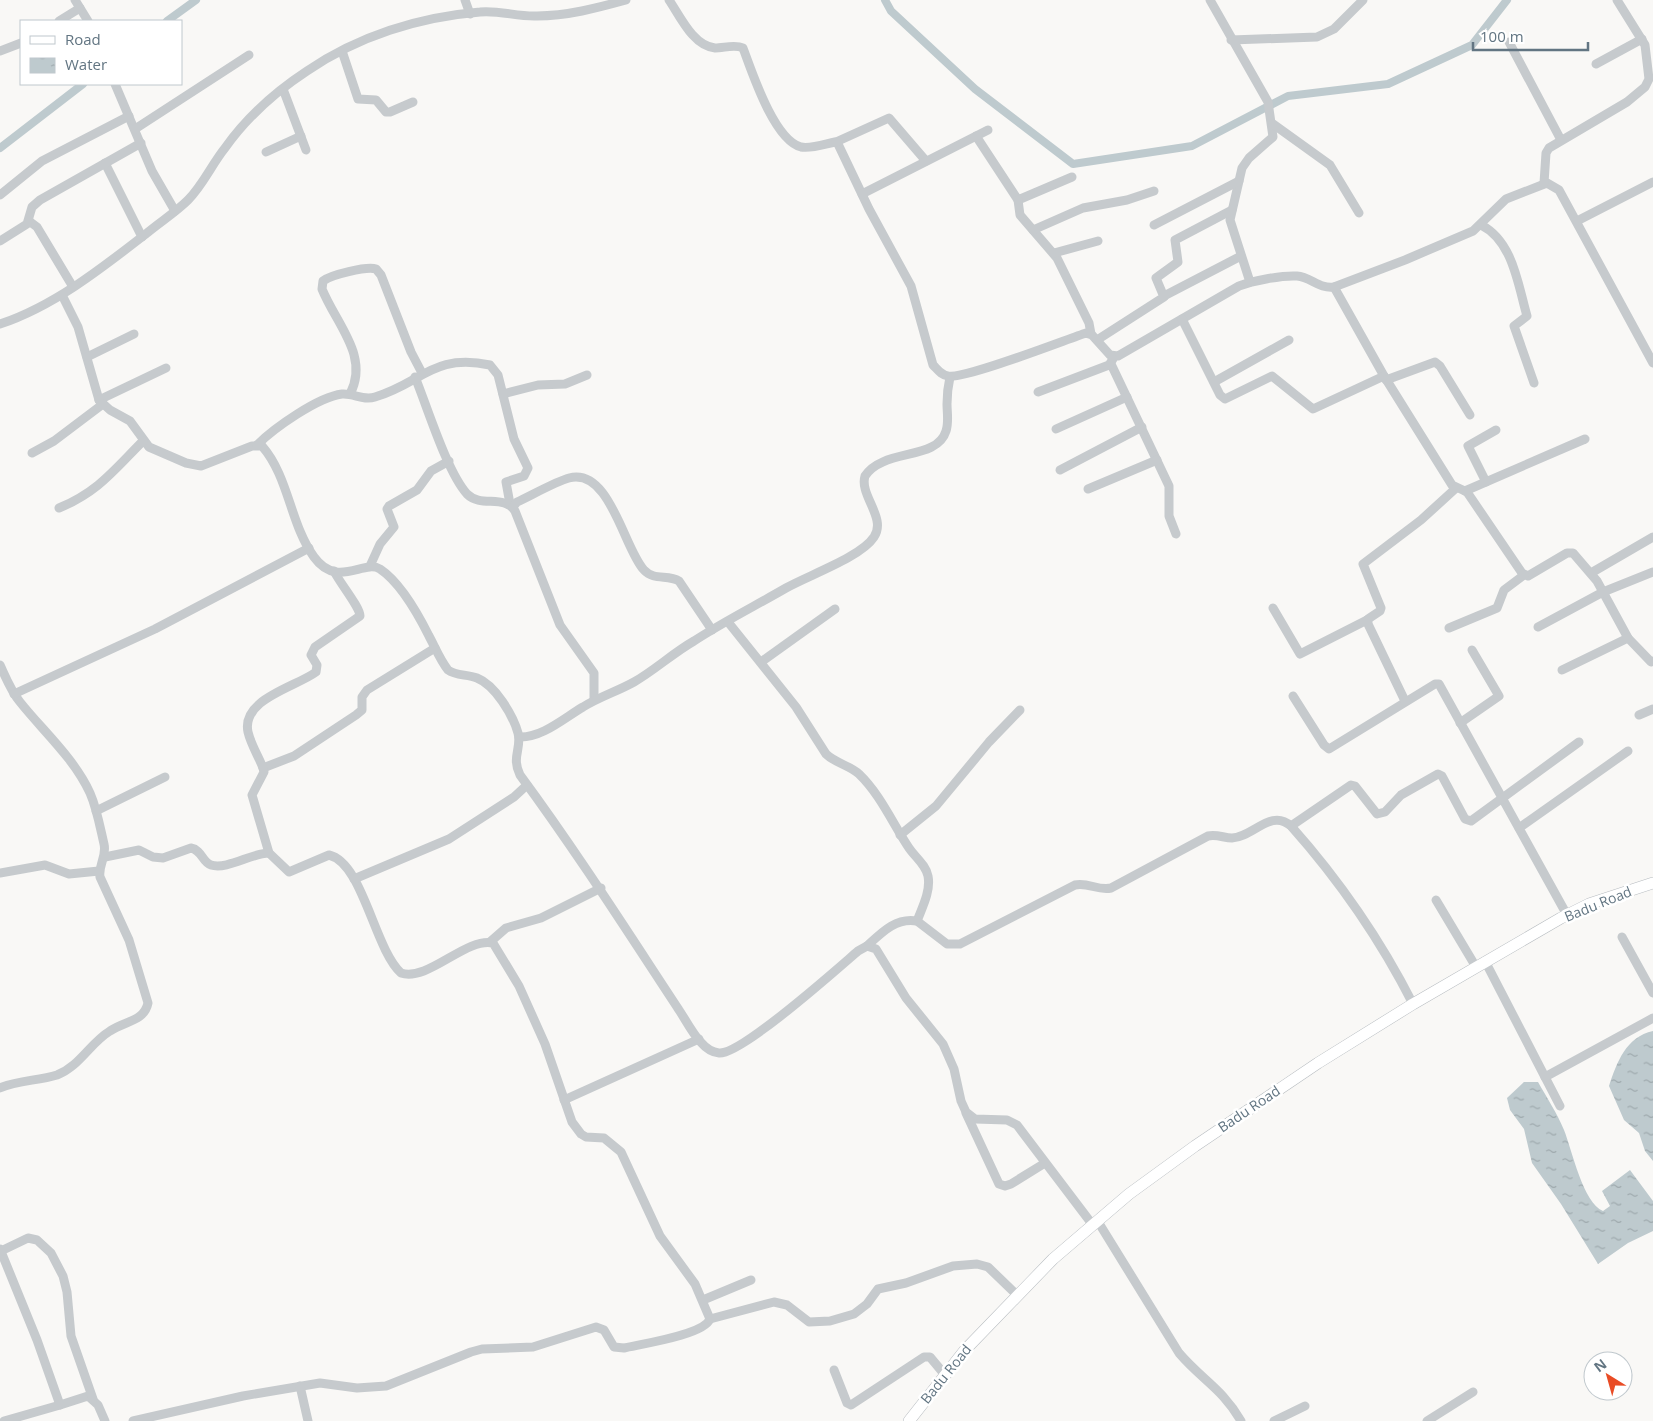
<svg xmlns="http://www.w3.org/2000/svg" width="1653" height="1421" viewBox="0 0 1653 1421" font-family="'Open Sans',sans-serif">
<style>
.water{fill:url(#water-ripples)}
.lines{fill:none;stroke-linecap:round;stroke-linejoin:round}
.canal{stroke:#becace;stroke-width:8}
.major-casing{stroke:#b7bcc0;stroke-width:12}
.minor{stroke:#c6cacd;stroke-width:9}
.major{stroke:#fff;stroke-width:11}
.labels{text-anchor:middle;stroke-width:5;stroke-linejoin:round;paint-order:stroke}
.street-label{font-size:14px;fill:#627582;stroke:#fff}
</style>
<defs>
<pattern id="water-ripples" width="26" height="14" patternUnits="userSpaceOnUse" patternTransform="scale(1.25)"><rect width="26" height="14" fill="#becace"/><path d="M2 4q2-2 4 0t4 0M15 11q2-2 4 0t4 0" fill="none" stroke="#9ea9ad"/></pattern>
</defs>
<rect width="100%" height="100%" fill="#f9f8f6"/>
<g class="water">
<path d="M1653 1031V1161L1645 1151 1639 1133 1624 1120 1609 1086C1617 1062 1626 1037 1653 1031Z"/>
<path d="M1524 1082H1538C1547 1098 1557 1113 1564 1130 1572 1150 1583 1203 1603 1211L1610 1206 1602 1191 1630 1170 1653 1201V1231L1628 1243 1598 1264 1561 1204 1532 1163 1524 1129 1510 1110 1507 1098Z"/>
</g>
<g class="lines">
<g class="canal">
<path d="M885 0 891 11 975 89 1073 164 1192 146 1288 96 1388 84 1472 45 1507 0"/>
<path d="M167 21 196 0"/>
<path d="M0 148 83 84"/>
</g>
<defs>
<path id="major" d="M909 1421 965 1350 1053 1259 1129 1194 1195 1146 1318 1063 1413 1004 1561 918 1589 904 1653 883"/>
</defs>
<use href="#major" class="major-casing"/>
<g class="minor">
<path d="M75 0 88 21"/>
<path d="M465 0 470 14"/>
<path d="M669 0C680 16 693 46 715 48 724 48 735 44 743 48 752 72 774 140 801 147 811 149 825 144 835 142L838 144 869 209 911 286 933 365C938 370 941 375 948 376 963 380 1065 340 1086 333L1092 335 1110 355 1118 356 1239 286C1252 281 1282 275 1297 276 1311 277 1319 289 1334 287L1405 260 1473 231 1506 199 1547 183 1559 190 1653 363"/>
<path d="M1210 0 1268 102 1273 137 1249 158 1242 168 1230 220 1250 282"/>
<path d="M59 21 80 8"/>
<path d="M1231 40 1317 37 1334 29 1363 0"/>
<path d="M1509 42 1561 140"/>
<path d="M0 51 21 43"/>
<path d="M342 51 358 99 376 100 386 112H390L413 102"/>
<path d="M1596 64 1642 39"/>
<path d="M115 84 152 171 175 211"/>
<path d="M283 89 306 150"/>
<path d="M1273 124 1330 165 1359 213"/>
<path d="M135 129 249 55"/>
<path d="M976 136 1018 200 1072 177"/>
<path d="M836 142 889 118 926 161"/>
<path d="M266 152 301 136"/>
<path d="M105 163 142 237"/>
<path d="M1544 183 1546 153 1549 148 1627 102 1645 87 1649 79 1645 45 1617 0"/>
<path d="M862 194 988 130"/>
<path d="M0 195 42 161 129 116"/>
<path d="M1018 200 1020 215 1057 258 1089 323 1091 334"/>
<path d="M29 221 37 227 73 287"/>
<path d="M1577 221 1653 182"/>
<path d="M1154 225 1239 181"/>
<path d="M1481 225C1513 241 1518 285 1527 316L1514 326 1534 383"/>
<path d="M1033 230 1083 208 1127 200 1154 191"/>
<path d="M0 241 27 224 32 207 40 200 141 143"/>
<path d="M1054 253 1098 241"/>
<path d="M1334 287 1384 376 1452 485 1467 492 1522 573 1528 576 1567 553H1573L1597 581 1628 638 1651 662 1653 661"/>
<path d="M62 295 78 327 99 400 110 410 130 421 149 447 186 463 201 466 252 446H262C289 477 290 524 314 557 337 589 364 559 380 569 401 583 418 614 429 636 435 647 440 660 448 670 456 676 467 674 477 678 495 685 513 715 518 733 522 748 511 757 520 775 576 851 627 931 679 1010 688 1023 701 1052 719 1053 741 1055 837 969 858 951L867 946 876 949 906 998 943 1044 954 1069 961 1101 966 1112 975 1119 1007 1120 1017 1125 1092 1224"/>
<path d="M1164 296 1241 256"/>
<path d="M1182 319 1220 395 1225 399 1272 376 1313 409 1384 376"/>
<path d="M0 324C54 306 102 268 147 233 160 222 176 212 188 200 203 185 212 164 225 148 247 117 275 92 307 71 358 36 419 17 480 12 499 10 518 17 537 16 567 16 597 8 626 0"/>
<path d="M1097 340 1164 297 1156 278 1178 262 1175 240 1232 210"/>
<path d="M87 357 134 334"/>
<path d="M1111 364 1169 486V516L1176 534"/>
<path d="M415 377C427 406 447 472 467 494 481 508 504 494 515 511L560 625 594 673V700"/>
<path d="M1386 380 1435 362 1440 366 1470 415"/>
<path d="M1214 382 1289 340"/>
<path d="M1038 392 1109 365 1113 359"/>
<path d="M350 394C370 356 336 324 322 289L323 281C330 275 367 266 376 269L381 275 411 352 422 373"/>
<path d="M503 394 538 385 565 384 587 375"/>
<path d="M99 400 166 368"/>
<path d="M1056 429 1127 397"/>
<path d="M257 445C274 428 318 397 342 394 354 393 363 401 375 397 422 383 433 353 490 365L498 375 514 439 528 468 524 476 506 482 510 504"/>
<path d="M32 453 54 441 103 404"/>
<path d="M1060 470 1142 427"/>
<path d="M1486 482 1468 446 1496 430"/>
<path d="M1088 489 1157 460"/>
<path d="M1465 491 1585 439"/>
<path d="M513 507 517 502C530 496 557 481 569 478 610 467 624 549 644 570 654 581 668 574 679 581L712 630"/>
<path d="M59 508C98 492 114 470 143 441"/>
<path d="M370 566 380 544 394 527 387 509 389 506 417 490 431 471 449 461"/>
<path d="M1591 573 1653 537"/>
<path d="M1273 608 1300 654 1367 620"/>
<path d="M728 622 796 707 826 754C835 763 849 765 859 774 880 794 893 824 909 848 915 857 926 865 928 876 931 891 922 908 917 921"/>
<path d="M1538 627 1603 592 1653 572"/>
<path d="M1449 628 1497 608 1504 590 1524 575"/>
<path d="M761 662 835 609"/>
<path d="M0 665C6 678 11 691 20 702 43 731 74 758 90 793 97 809 100 827 104 844 107 857 98 865 100 877L129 940 148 1003C144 1022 124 1021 110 1031 90 1043 80 1066 57 1075 38 1081 18 1080 0 1088"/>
<path d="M1562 670 1628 638"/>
<path d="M14 694 155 629 309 548"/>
<path d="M1293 696 1324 745 1329 749 1435 684H1439L1567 915"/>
<path d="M1405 701 1368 624V619L1380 611 1381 608 1363 564 1421 520 1455 489"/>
<path d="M1639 715 1653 709"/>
<path d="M1460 723 1499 696 1472 650"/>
<path d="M519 737C542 738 564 718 583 707 599 697 618 691 634 682 655 670 673 653 694 641 723 622 755 606 786 588 809 575 861 557 874 537 887 518 859 495 865 476 883 448 937 461 946 431 949 422 947 413 947 404 947 395 948 386 950 377"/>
<path d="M263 768 294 756 356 715 362 710V697L367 690 435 648"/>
<path d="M96 811 165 777"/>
<path d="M1291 826 1351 785 1355 786 1377 814 1385 812 1401 795 1438 774 1442 776 1465 819 1471 821 1579 742"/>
<path d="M1519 828 1628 751"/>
<path d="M900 835 936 806 989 742 1020 710"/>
<path d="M269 853 252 795 264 772 263 768C259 757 251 745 248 732 241 699 296 687 316 672L317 665 311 655 315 647 360 616C360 607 339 582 334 571"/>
<path d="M105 857 139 850 153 857 163 858 191 848C202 850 202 862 211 865 227 870 252 853 269 853L289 872 329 855C363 863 374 948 401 973 428 982 466 937 493 943L519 986 545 1044 572 1122 581 1134 586 1137 604 1138 621 1152 660 1236 695 1284 710 1319C704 1335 641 1344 624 1348L614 1347 604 1330 596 1327 533 1347 482 1349 471 1352 386 1386 357 1388 320 1383 243 1396 133 1421"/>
<path d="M0 873 45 865 69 874 99 871"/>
<path d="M354 879 449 839 514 797 527 785"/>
<path d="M1436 900 1476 967"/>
<path d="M1622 937 1653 993"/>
<path d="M490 942 506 928 541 918 601 888"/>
<path d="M867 946C881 933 896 917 917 921L947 944H960L1075 885C1088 882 1098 891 1111 888L1208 836C1217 834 1224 838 1232 838 1253 837 1271 808 1291 826 1339 880 1380 939 1413 1004"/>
<path d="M1485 961 1560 1106"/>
<path d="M1545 1077 1653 1018"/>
<path d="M564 1100 699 1039"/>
<path d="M966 1113 999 1184 1005 1186 1011 1184 1045 1163"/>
<path d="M1097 1220 1179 1353C1202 1380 1222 1388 1241 1421"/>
<path d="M0 1249 37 1340 60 1405 88 1396 98 1405 105 1421"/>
<path d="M1 1251 28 1238 37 1240 51 1253 63 1276 67 1292 71 1336 93 1399"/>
<path d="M703 1300 751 1280"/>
<path d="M710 1319 774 1302 787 1305 809 1322 830 1321 854 1314 867 1304 878 1289 906 1283 953 1266 977 1264 988 1267 1017 1295"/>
<path d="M834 1370 847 1403 851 1405 924 1357H930L945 1375"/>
<path d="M300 1386 308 1421"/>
<path d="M4 1421 60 1405"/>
<path d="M1274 1421 1305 1406"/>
<path d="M1427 1421 1473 1392"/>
</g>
<use href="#major" class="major"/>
</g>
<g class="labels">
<g class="street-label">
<text transform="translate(1598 904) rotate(-22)" y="5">Badu Road</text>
<text transform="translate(1249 1109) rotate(-34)" y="5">Badu Road</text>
<text transform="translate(946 1374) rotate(-51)" y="5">Badu Road</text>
</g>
</g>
<rect x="20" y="20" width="162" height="65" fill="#ffffff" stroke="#c0c8cd"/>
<rect x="30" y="36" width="25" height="8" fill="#ffffff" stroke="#c0c8cd"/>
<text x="65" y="45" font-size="15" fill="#627582">Road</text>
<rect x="30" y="58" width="25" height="15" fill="url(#water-ripples)" stroke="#c0c8cd"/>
<text x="65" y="70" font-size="15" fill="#627582">Water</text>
<g transform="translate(1608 1376) rotate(323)"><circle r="24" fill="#ffffff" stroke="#c0c8cd"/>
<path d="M0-4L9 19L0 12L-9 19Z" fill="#e94c25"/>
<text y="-8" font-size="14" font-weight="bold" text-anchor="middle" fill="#627582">N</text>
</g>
<path d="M1473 42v8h115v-8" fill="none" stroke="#627582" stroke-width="2.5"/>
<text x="1480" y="42" font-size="15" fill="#627582" stroke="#ffffff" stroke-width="4" paint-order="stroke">100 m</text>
</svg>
